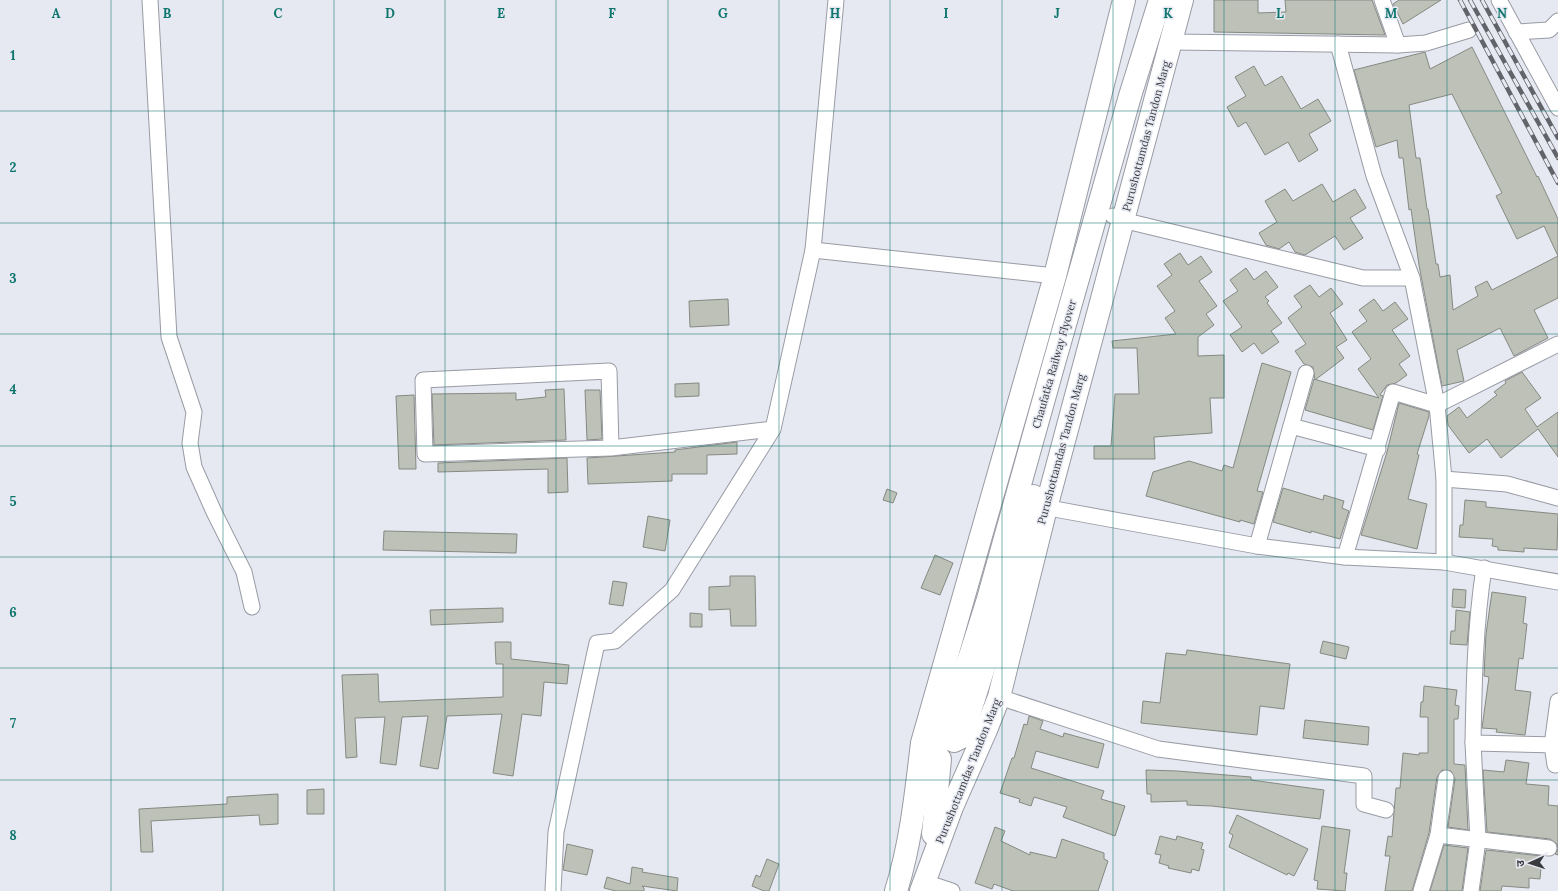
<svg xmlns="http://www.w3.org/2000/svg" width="1558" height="891" viewBox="0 0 1558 891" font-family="Lora,'Noto Sans Devanagari',serif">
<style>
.building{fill:#bdc1b8;stroke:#858a81}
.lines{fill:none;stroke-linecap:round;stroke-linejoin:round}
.street-casing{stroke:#999ba4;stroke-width:17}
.primary-casing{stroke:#999ba4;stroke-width:24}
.street{stroke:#fff;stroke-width:15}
.primary{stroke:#fff;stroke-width:22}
.rail-casing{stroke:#63646a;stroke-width:4.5}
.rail{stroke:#e6e8f2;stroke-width:3;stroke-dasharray:9;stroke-linecap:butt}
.grid{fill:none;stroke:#0f766e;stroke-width:1;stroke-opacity:0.55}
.labels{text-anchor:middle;stroke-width:3;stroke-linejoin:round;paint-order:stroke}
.street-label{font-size:11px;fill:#3a3b3f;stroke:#e6e8f2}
.grid-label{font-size:13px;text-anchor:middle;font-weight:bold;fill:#0f766e;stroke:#e6e8f2;stroke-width:3;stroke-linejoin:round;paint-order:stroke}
</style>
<rect width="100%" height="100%" fill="#e6e8f2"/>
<g class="building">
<path d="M1214 0H1258V13L1286 12 1285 0H1372L1385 35 1214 32Z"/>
<path d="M1399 0H1441L1403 24 1393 4Z"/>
<path d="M1472 47 1537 177 1538 176 1558 219V256L1544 226 1517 239 1496 196 1502 193 1452 94 1409 105 1416 158H1420L1427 209H1428L1436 264H1438L1440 277 1450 275 1453 310 1478 296 1475 287 1487 281 1492 290 1558 256V298L1534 310 1548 338 1514 356 1500 328 1457 350 1464 381 1442 386 1419 265 1411 209 1409 210 1403 158H1399L1397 140 1376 147 1354 70 1425 52 1430 69Z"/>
<path d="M1254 66 1265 86 1282 76 1301 109 1318 99 1331 121 1309 134 1318 150 1299 162 1288 142 1265 155 1246 122 1238 127 1227 107 1246 96 1235 77Z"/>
<path d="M1322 184 1333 202 1355 189 1366 208 1350 218 1363 238 1344 250 1335 236 1305 255 1295 252 1289 242 1279 249 1266 245 1259 233 1277 222 1265 201 1285 189 1293 201Z"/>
<path d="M1180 253 1188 265 1201 256 1212 272 1199 281 1217 306 1206 314 1214 325 1198 337V356L1224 355V398H1210L1212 433 1154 437 1155 459H1094V446H1111L1115 394H1139L1137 348H1113L1112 341 1176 334 1165 318 1175 311 1157 286 1172 275 1164 264Z"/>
<path d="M1246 268 1254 280 1266 271 1278 287 1265 297 1269 301 1267 303 1282 323 1271 331 1279 342 1262 354 1254 343 1242 352 1230 335 1242 327 1223 301 1238 291 1230 280Z"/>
<path d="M1310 285 1319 297 1331 288 1343 304 1330 313 1347 340 1336 347 1344 358 1315 380 1313 367 1304 364 1295 351 1306 344 1288 318 1302 307 1294 296Z"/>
<path d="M728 299 729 325 690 327 689 301Z"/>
<path d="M1374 299 1383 311 1395 302 1408 319 1392 330 1410 356 1399 364 1407 375 1396 383 1387 385 1380 395 1383 396 1373 430 1305 410 1314 379 1379 398 1358 369 1371 359 1352 332 1367 321 1359 310Z"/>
<path d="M1262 363 1291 372 1257 491 1263 492 1254 524 1240 520V522L1146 496 1153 472 1189 461 1222 471 1224 465 1233 468Z"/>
<path d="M1522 372 1541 398 1525 409 1537 427 1558 412V457L1538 429 1501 458 1487 439 1469 453 1448 425 1447 416 1459 407 1467 418 1497 395 1494 392 1506 383 1505 381Z"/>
<path d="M699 383V396L675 397V384Z"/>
<path d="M564 389 566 440 434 445 432 394 516 393V400L546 397 545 390Z"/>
<path d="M585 390H600L602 439 587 440Z"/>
<path d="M414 395 416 469H399L396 396Z"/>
<path d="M1399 403 1429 412V416L1417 454 1419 455 1408 499 1427 504 1417 549 1361 535 1387 452Z"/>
<path d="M737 442V454L707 455V474H672V481L588 484 587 458 675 452V450Z"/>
<path d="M567 458 568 492 548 493V469L438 472V463Z"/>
<path d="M1283 488 1323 500 1324 495 1344 501 1342 508 1349 511 1340 539 1311 531V533L1273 522Z"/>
<path d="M887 489 897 493 893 503 883 500Z"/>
<path d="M1465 500 1486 502V507L1558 514 1557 550 1524 548V552L1498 550V547L1492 546 1493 539 1459 537 1460 525H1463Z"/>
<path d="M648 516 670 520 665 551 643 547Z"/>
<path d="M384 531 517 534 516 553 383 550Z"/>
<path d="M935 555 953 563 940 595 921 588Z"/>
<path d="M730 576H755L756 626H731L730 609 709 610V587L730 586Z"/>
<path d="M613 581 627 583 623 606 609 604Z"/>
<path d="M1453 589 1466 590 1465 608 1452 607Z"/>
<path d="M1492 592 1526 597 1523 623 1527 624 1523 659 1519 658 1515 690 1531 692 1525 735 1496 732 1497 729 1482 728 1489 677 1484 676 1486 634Z"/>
<path d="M503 608V622L431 625 430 610Z"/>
<path d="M1456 610 1470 612 1467 645 1450 644 1451 631H1455Z"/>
<path d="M690 613 702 614V627H690Z"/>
<path d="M1323 641 1349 647 1346 659 1320 653Z"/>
<path d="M495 642H511V659L569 665 567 684 544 682 541 716 522 714 513 776 493 773 502 714 447 716 438 769 420 766 428 716 402 717 396 765 380 763 385 717 355 718 357 757 346 758 342 675 378 674 379 702 503 697V664H496Z"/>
<path d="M1187 650 1290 664 1284 709 1260 706 1257 735 1141 723 1143 701 1160 703 1166 653 1186 655Z"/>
<path d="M1424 686 1457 690 1455 705 1459 706 1458 719H1454V764L1465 765 1468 830 1448 827 1455 779 1451 771 1442 770 1437 777 1429 833 1412 891H1385L1390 856H1385L1388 836 1392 837 1396 788H1400L1403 753 1419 755V753H1428V717H1420L1421 702H1423Z"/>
<path d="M1029 716 1043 721 1040 729 1063 737 1064 733 1104 744 1098 768 1036 751 1031 768 1104 791 1101 799 1125 806 1115 836 1063 817 1067 807 1034 797 1031 806 1019 802 1020 799 1000 793 1012 758H1014L1024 724 1027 725Z"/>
<path d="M1305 720 1369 727 1368 745 1303 738Z"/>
<path d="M1506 760 1529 763 1526 784 1549 786 1548 805 1558 806V855L1555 854 1558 849 1557 844 1550 839 1487 832 1483 770 1504 772Z"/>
<path d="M1146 770 1177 771 1251 777V780L1324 790 1320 819 1212 806 1187 805V801L1151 802V794H1147Z"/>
<path d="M324 789V814H307V790Z"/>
<path d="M278 794V824L260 825 259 815 151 821 153 852H141L139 809 227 804V797Z"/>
<path d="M1237 815 1308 849 1294 876 1288 873 1287 875 1229 847 1233 835 1229 833Z"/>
<path d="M1322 826 1350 830 1344 873H1347L1345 891 1317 889 1318 881 1314 880Z"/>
<path d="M995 827 1005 831 1001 841 1030 855V852L1056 858 1062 839 1104 853V859L1108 861 1098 891H1013L994 884 992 889 975 883Z"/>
<path d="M1160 836 1176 840 1177 836 1203 843 1201 849 1204 850 1199 871 1192 869 1191 873 1168 868 1169 866 1159 863 1161 855 1155 854Z"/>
<path d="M567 844 593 850 587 875 563 870Z"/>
<path d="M1444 845 1468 848 1462 891H1430Z"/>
<path d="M1486 850 1542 856 1540 879 1529 878V888L1502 886 1501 891H1480Z"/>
<path d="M767 859 779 864 769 891H764L752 886 756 875 760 877Z"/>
<path d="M632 867 643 869 642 872 678 878 677 891 642 886 644 888V891H616L604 888 607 877 630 884Z"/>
</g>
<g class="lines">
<defs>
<g id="street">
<path d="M150 0 169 337 194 412 190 443 194 467 214 512 244 572 252 607"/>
<path d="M1499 0 1558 108"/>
<path d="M1516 32 1549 30 1558 21"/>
<path d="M1172 42 1398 45 1382 0"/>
<path d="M1338 44 1374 176 1412 278 1437 405 1393 392 1345 557"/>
<path d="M1398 45 1426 43 1469 30"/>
<path d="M1113 216 1122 220 1363 278H1412"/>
<path d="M813 250 1055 276"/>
<path d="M1291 426 1378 449"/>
<path d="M611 448 609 371 423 380 425 454 611 448 773 429"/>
<path d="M1444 479 1507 484 1558 498"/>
<path d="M1038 506 1257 546 1345 557 1444 562 1558 582"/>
<path d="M1257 546 1306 373"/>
<path d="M1444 562V479L1437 405 1558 344"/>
<path d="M1484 568C1475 626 1474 684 1473 743L1558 745"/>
<path d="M999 697 1158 749 1364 776V804L1386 810"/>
<path d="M1555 765 1552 745 1558 701"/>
<path d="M1438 835 1549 848"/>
<path d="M925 882 952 891"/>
<path d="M553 891 556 832 597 643 615 641 672 590 773 429 813 250 836 0"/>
<path d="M1421 891 1438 835 1446 778"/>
<path d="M1471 891 1478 840 1473 743"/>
</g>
<g id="primary">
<path d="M943 726 944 736 954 741 962 737 1009 587 1033 496"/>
<path d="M928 777 943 726 970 656 988 599 1052 370 1130 96 1160 0"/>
<path d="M933 834 940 759"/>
<path d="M896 891C911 843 916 793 922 743L1055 276 1124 0"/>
<path d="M921 891 952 807 986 730 999 697 1046 508 1182 0"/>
</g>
</defs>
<use href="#street" class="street-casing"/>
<use href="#primary" class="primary-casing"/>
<use href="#street" class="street"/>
<use href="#primary" class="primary"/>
<defs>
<g id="rail">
<path d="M1460 0 1558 183"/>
<path d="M1470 0 1558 158"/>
<path d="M1482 0 1558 138"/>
</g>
</defs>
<use href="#rail" class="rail-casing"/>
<use href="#rail" class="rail"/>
</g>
<path class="grid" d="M111 0V891M223 0V891M334 0V891M445 0V891M556 0V891M668 0V891M779 0V891M890 0V891M1002 0V891M1113 0V891M1224 0V891M1335 0V891M1447 0V891M0 111H1558M0 223H1558M0 334H1558M0 446H1558M0 557H1558M0 668H1558M0 780H1558"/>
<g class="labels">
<g class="street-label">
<text transform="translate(1146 136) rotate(-75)" y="4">Purushottamdas Tandon Marg</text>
<text transform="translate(1054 364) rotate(-74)" y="4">Chaufatka Railway Flyover</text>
<text transform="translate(1061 449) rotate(-75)" y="4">Purushottamdas Tandon Marg</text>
<text transform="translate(968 771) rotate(-68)" y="4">Purushottamdas Tandon Marg</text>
</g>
</g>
<g class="grid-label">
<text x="56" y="18">A</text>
<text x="167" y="18">B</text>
<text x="278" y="18">C</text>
<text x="390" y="18">D</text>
<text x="501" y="18">E</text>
<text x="612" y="18">F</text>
<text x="723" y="18">G</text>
<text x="835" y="18">H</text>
<text x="946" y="18">I</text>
<text x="1057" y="18">J</text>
<text x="1168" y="18">K</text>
<text x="1280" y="18">L</text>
<text x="1391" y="18">M</text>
<text x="1502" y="18">N</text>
<text x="13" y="60">1</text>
<text x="13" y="172">2</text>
<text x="13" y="283">3</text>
<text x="13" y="394">4</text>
<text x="13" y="506">5</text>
<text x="13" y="617">6</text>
<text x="13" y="728">7</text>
<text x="13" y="840">8</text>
</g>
<g transform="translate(1530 863) rotate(267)" stroke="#e6e8f2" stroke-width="3" paint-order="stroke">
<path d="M0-3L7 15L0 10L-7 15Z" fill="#3a3b3f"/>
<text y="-6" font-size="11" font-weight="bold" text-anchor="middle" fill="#3a3b3f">उ</text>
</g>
</svg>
